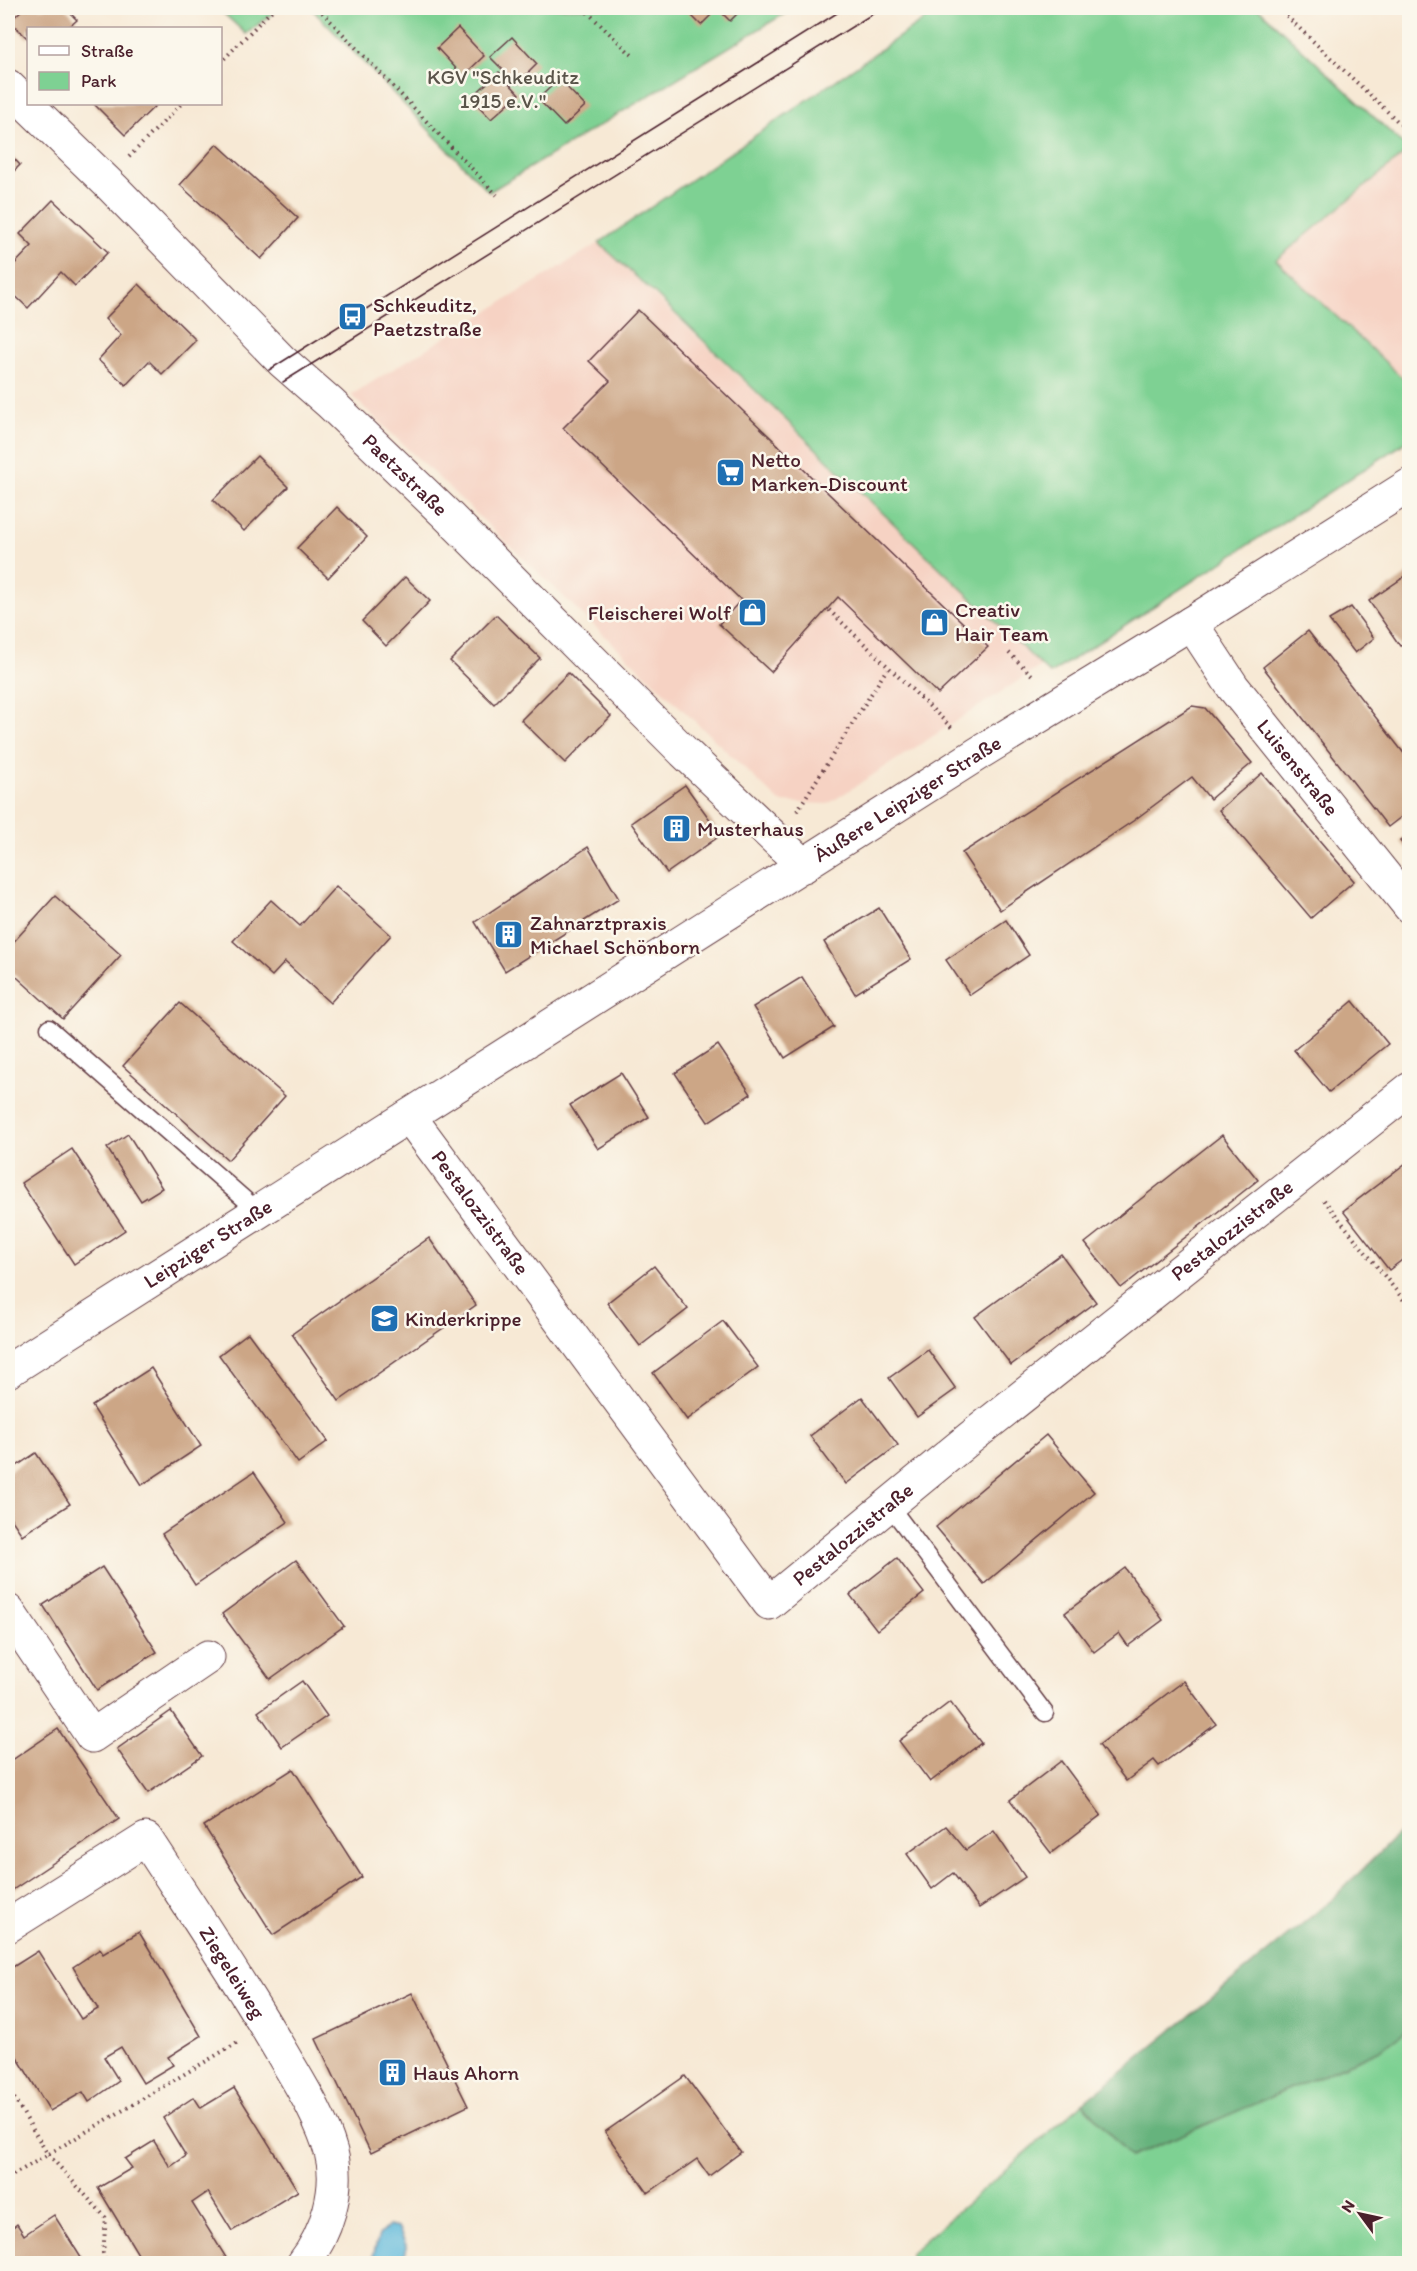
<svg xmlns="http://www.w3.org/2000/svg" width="1417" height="2271" viewBox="0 0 1417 2271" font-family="Itim,sans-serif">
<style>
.built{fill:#f6d2c3}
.green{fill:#7ed193;stroke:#64785f;stroke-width:1.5}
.forest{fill:#66b37d;stroke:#586954;stroke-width:1.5}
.water{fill:#5eb9db;stroke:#546c83;stroke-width:1.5}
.building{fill:#cca686}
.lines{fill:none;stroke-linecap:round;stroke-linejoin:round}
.service-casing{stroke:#643d44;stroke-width:19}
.minor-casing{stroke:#643d44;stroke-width:35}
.tertiary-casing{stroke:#643d44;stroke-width:35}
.path{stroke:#643d44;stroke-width:4;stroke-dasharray:1.5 4.5;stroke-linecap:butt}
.service{stroke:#fff;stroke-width:16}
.minor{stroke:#fff;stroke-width:33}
.tertiary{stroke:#fff;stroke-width:33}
.tram{stroke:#4a1f2b;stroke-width:1.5}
.labels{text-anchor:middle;stroke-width:5;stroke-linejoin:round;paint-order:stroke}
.park-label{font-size:21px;fill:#5a544a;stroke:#fbf7ec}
.poi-label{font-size:21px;fill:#4a1f2b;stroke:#fbf7ec;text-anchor:start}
.street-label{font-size:21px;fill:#4a1f2b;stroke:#fbf7ec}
</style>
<rect width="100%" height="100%" fill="#fbf7ec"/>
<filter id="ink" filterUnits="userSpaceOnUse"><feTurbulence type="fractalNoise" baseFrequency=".0167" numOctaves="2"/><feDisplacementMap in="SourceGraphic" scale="12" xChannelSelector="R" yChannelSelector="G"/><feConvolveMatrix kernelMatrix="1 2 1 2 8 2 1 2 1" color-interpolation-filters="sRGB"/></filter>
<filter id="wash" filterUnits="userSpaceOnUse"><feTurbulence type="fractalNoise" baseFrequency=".008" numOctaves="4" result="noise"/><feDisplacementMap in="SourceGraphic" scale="24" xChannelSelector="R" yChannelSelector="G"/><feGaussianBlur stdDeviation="1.35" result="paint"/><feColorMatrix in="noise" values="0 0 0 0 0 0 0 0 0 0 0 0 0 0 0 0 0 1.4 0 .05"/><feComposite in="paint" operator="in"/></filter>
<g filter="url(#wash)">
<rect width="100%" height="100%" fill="#f7e9d5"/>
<g class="built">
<path d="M1409 151V384L1276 260Z"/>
<path d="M599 243 1041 666 828 804 780 802 351 395Z"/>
</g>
<g class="green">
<path d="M218 8H279L246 34Z"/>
<path d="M311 8H794L489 192Z"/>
<path d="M941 8H1258L1409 150 1276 260 1409 384V440L1050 674 654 293 599 243Z"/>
<path d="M1409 2028V2263L910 2264V2253L1083 2103 1130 2157 1378 2051Z"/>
</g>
<path class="forest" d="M1409 1823V2028L1378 2051 1130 2157 1083 2103 1334 1898Z"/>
<path class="water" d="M388 2226 398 2228 406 2245V2263H371L379 2235Z"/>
<g id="blocks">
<g class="building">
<path d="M24 8H65L77 20 68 28H28V39L10 21Z"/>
<path d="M684 8H708L713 13 701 25Z"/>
<path d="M717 8H740L742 9 730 21Z"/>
<path d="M458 28 484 56 463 76 437 48Z"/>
<path d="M512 37 537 64 517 84 490 57Z"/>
<path d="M499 72 519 94 491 119 471 98Z"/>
<path d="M559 79 585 106 564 126 538 99Z"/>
<path d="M94 104H157L125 135Z"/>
<path d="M217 144 298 218 261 259 180 185Z"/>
<path d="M8 152 20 165 8 177Z"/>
<path d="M53 200 108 252 75 286 61 272 28 308 8 289V271L32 246 20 234Z"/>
<path d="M139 284 196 340 162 374 149 361 126 385 98 360 121 335 105 319Z"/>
<path d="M638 310 988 647 938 694 838 597 771 672 719 624 741 600 563 428 610 381 589 361Z"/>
<path d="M257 456 288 487 244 531 213 500Z"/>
<path d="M337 507 367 537 328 578 297 548Z"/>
<path d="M1410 573V640L1400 646 1369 601Z"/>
<path d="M405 577 430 601 386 646 362 621Z"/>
<path d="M1351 607 1374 638 1355 653 1329 620Z"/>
<path d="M496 615 540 658 494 704 450 661Z"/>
<path d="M1308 631 1410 761V810L1388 827 1263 667Z"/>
<path d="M568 673 611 716 565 763 521 720Z"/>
<path d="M1192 706 1205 708 1252 763 1210 799 1192 777 1133 821 1000 910 962 853Z"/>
<path d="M1262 773 1354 881 1311 918 1219 810Z"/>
<path d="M685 785 721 835 667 873 631 823Z"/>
<path d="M1410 833V852L1400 841Z"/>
<path d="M588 847 619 899 505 971 475 922Z"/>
<path d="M336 886 391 935 330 1003 285 962 272 976 233 941 271 900 300 926Z"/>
<path d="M55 896 121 955 63 1019 8 969V948Z"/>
<path d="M879 908 911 959 855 994 824 942Z"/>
<path d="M1006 920 1029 955 970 995 946 960Z"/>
<path d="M802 977 834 1027 785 1058 753 1007Z"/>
<path d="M1353 1001 1388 1044 1329 1092 1294 1050Z"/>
<path d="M180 1003 285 1096 228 1160 123 1066Z"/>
<path d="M718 1045 751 1094 708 1122 675 1073Z"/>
<path d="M621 1073 649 1117 598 1149 570 1105Z"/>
<path d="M128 1134 162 1188 141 1201 107 1148Z"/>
<path d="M1222 1135 1258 1180 1121 1288 1085 1243Z"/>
<path d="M72 1149 125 1230 74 1264 21 1183Z"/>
<path d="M1410 1160V1254L1389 1270 1343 1211Z"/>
<path d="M429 1238 476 1305 339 1401 292 1334Z"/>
<path d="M1061 1254 1096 1302 1011 1365 975 1317Z"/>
<path d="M654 1266 688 1309 640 1346 607 1303Z"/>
<path d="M723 1321 758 1367 687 1420 653 1373Z"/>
<path d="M248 1333 328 1441 298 1463 219 1355Z"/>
<path d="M928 1350 956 1389 917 1417 889 1378Z"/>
<path d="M151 1368 201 1446 142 1485 92 1406Z"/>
<path d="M862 1397 898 1445 846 1484 810 1436Z"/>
<path d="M1046 1435 1094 1492 984 1584 936 1527Z"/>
<path d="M36 1453 70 1504 22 1535 8 1514V1472Z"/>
<path d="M254 1472 288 1522 195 1585 162 1534Z"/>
<path d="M897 1558 924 1593 877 1630 850 1595Z"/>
<path d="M296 1560 344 1626 270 1679 222 1614Z"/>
<path d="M102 1567 157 1652 97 1690 43 1605Z"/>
<path d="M1125 1568 1163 1620 1128 1646 1119 1633 1094 1652 1065 1613Z"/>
<path d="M302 1681 327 1716 282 1747 258 1712Z"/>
<path d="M1184 1681 1216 1724 1159 1766 1154 1760 1126 1781 1099 1745Z"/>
<path d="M950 1702 981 1743 930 1782 899 1741Z"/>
<path d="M171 1711 202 1756 148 1793 117 1749Z"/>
<path d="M58 1729 119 1819 11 1891 8 1885V1763Z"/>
<path d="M1061 1761 1101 1815 1051 1853 1010 1800Z"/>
<path d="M293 1769 362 1877 273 1935 204 1826Z"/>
<path d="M946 1826 966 1850 994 1831 1025 1877 979 1908 953 1873 932 1889 907 1854Z"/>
<path d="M139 1932 201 2036 168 2057 173 2065 143 2083 121 2047 104 2057 119 2081 89 2102 83 2092 50 2111 8 2042V1970L38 1951 81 2019 98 2009 73 1967 100 1949 103 1954Z"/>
<path d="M412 1993 468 2106 371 2153 316 2039Z"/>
<path d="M685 2076 741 2152 709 2176 697 2159 648 2193 605 2132Z"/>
<path d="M234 2088 298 2191 232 2231 208 2192 192 2203 230 2264H144L98 2188 132 2168 125 2159 154 2141 170 2167 186 2156 163 2118 194 2097 201 2108Z"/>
<path d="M54 2215 85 2264H8V2231L17 2224 24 2235Z"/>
</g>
</g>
</g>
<g filter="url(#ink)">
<use href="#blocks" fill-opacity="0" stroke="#643d44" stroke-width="1.5"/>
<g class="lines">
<defs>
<g id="service">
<path d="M49 1028 259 1212"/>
<path d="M889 1505 1045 1713"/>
</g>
<g id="minor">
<path id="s1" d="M8 86 113 188 282 361 330 403 446 514 684 752 804 866"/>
<path id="s2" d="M1191 623 1233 687 1410 907"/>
<path id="s3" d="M409 1116 769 1603 970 1438 1410 1089"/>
<path d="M8 1611 92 1736 208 1657"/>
<path id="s4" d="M8 1926 146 1839C192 1910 240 1981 283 2055 301 2086 321 2117 331 2152 341 2189 326 2235 303 2264"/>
</g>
<g id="tertiary">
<path id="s5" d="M8 1371 979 753 1191 623 1410 485"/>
</g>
</defs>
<use href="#service" class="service-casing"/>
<use href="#minor" class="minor-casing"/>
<use href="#tertiary" class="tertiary-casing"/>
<g class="path">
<path d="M318 8 497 195"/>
<path d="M583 8 632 55"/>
<path d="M1278 8 1410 133"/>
<path d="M220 63 274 8"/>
<path d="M129 157 181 104"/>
<path d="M829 610 952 728"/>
<path d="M1009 653 1034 677"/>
<path d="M797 811 887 669"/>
<path d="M1324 1200 1410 1308"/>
<path d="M8 2088 47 2153 106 2218 103 2253 106 2264"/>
<path d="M8 2178 237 2043"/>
</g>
<use href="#service" class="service"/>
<use href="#minor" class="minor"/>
<use href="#tertiary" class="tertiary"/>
<g class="tram">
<path d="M269 370 845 8"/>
<path d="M283 382 882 8"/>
</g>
</g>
</g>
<defs>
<symbol id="bus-square" viewBox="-11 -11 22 22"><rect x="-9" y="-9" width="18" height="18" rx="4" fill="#1f6fb2" stroke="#fbf7ec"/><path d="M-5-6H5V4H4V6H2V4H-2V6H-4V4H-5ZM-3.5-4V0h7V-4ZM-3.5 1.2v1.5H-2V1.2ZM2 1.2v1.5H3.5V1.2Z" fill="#fff"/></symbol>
<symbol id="supermarket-square" viewBox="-11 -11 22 22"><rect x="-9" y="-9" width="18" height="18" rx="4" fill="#1f6fb2" stroke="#fbf7ec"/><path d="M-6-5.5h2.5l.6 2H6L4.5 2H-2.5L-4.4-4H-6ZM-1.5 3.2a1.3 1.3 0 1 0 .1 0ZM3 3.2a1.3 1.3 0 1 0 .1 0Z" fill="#fff"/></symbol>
<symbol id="shop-square" viewBox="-11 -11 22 22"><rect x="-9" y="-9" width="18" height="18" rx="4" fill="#1f6fb2" stroke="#fbf7ec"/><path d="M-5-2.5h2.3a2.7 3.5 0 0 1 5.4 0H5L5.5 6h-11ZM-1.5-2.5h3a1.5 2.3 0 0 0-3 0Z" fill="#fff"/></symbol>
<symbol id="building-square" viewBox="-11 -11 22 22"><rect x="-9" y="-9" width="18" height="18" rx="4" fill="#1f6fb2" stroke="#fbf7ec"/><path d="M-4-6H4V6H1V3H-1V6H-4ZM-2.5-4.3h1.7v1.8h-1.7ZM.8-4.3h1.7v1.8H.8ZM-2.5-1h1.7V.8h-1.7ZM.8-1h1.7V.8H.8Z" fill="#fff"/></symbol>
<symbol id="school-square" viewBox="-11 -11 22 22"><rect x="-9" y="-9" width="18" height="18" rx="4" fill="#1f6fb2" stroke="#fbf7ec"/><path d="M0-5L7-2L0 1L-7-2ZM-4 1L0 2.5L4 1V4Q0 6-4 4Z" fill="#fff"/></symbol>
</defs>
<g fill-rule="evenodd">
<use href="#bus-square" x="336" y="300" width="33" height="33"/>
<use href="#supermarket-square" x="714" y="456" width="33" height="33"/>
<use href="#shop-square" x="736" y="596" width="33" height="33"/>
<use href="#shop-square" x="918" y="606" width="33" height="33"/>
<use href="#building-square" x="660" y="812" width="33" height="33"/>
<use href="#building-square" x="492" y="918" width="33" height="33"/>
<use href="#school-square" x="368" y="1302" width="33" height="33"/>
<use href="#building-square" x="376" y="2056" width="33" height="33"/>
</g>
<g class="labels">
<g class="park-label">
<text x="503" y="84">KGV "Schkeuditz<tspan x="503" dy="24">1915 e.V."</tspan></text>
</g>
<g class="poi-label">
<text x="373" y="312">Schkeuditz,<tspan x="373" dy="24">Paetzstraße</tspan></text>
<text x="751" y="467">Netto<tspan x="751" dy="24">Marken-Discount</tspan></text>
<text x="955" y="617">Creativ<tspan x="955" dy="24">Hair Team</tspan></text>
<text x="731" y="620" text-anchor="end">Fleischerei Wolf</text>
<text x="697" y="836">Musterhaus</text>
<text x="530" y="930">Zahnarztpraxis<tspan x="530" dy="24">Michael Schönborn</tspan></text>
<text x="405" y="1326">Kinderkrippe</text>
<text x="413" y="2080">Haus Ahorn</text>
</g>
<g class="street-label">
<text dy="7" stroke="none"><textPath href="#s1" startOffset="556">Paetzstraße</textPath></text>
<text dy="7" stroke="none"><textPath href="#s2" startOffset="180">Luisenstraße</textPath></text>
<text dy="7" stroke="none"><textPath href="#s5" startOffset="1066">Äußere Leipziger Straße</textPath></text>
<text dy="7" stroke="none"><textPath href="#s3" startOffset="120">Pestalozzistraße</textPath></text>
<text dy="7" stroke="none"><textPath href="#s3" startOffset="1200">Pestalozzistraße</textPath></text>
<text dy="7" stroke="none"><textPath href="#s5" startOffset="237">Leipziger Straße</textPath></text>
<text dy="7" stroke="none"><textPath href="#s3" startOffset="714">Pestalozzistraße</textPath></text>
<text dy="7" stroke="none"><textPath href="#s4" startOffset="322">Ziegeleiweg</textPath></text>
</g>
</g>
<rect width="1417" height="2271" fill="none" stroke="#fbf7ec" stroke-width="30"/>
<rect x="27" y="27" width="195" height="78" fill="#fbf7ec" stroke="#b4a19f" stroke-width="1.5"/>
<rect x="39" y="46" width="30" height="9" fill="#ffffff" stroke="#b4a19f" stroke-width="1.5"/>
<text x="81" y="57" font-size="18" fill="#4a1f2b">Straße</text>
<rect x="39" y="72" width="30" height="18" fill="#7ed193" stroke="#b4a19f" stroke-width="1.5"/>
<text x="81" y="87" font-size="18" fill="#4a1f2b">Park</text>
<g transform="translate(1360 2214) rotate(303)" stroke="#fbf7ec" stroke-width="4.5" paint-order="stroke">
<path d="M0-4.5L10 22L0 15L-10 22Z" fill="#4a1f2b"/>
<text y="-9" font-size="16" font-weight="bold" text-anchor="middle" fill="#4a1f2b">N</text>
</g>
</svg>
